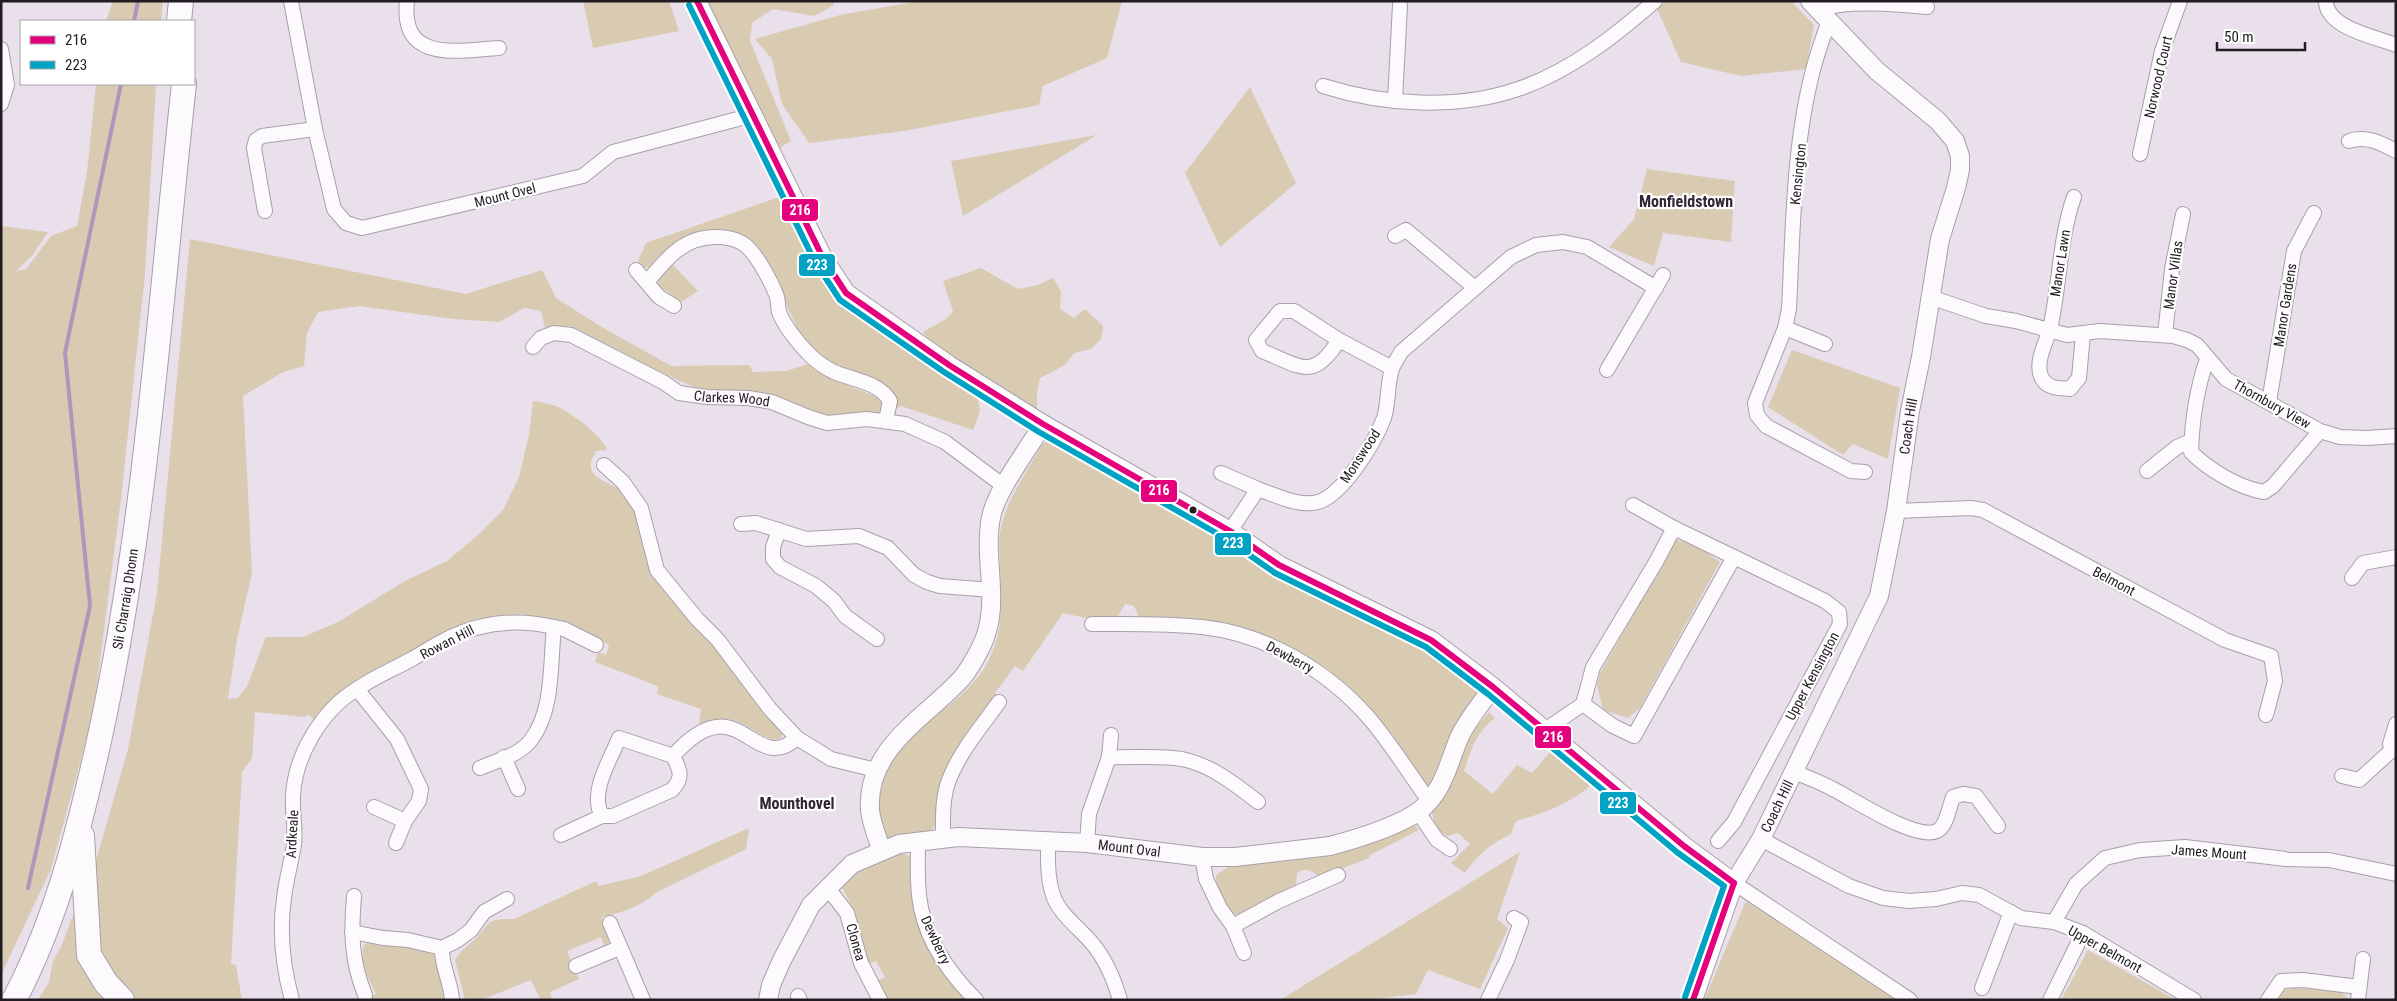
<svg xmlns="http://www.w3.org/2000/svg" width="2397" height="1001" viewBox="0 0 2397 1001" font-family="'Roboto Condensed',sans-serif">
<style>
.green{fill:#d8cbb2}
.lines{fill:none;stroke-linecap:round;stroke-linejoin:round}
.stream{stroke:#b395bb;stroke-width:4}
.minor-casing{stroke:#a7a0a9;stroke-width:16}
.tertiary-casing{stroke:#a7a0a9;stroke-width:20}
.trunk-casing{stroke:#a7a0a9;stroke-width:26}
.minor{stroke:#fcfafc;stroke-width:14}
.tertiary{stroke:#fcfafc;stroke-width:18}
.trunk{stroke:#fcfafc;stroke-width:24}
.bus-1-casing{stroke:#fff;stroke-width:10}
.bus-2-casing{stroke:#fff;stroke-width:10}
.bus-1{stroke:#e5007d;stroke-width:6}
.bus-2{stroke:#02a2c5;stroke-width:6}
.bus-dot{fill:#211b22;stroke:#fff;stroke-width:2}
.labels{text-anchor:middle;stroke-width:4.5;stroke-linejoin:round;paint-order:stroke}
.street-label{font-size:14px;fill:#211b22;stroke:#fff}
.quarter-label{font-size:16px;font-weight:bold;fill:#322535;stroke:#fff}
.line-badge{stroke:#fff;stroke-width:2}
.badge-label{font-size:14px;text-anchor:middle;font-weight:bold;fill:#fff}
</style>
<rect width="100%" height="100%" fill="#e9e0eb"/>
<g class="green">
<path d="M113 1H163L161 21H106Z"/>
<path d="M583 1H669L679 31 593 48Z"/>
<path d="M703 1H833L834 5 814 16 773 9 752 23 750 41 791 141 776 150Z"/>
<path d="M920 1H1122L1107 58 1043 86 1039 105 904 131 809 143 782 104 772 59 755 39 840 15Z"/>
<path d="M1666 1H1791L1814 25 1806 69 1741 76 1681 62 1657 9Z"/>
<path d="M96 84H156L145 274 121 499 93 715 51 869 1 975V226L48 232 32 256 16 271 26 269 51 236 77 226 87 172Z"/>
<path d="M1250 87 1296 183 1220 247 1185 173Z"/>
<path d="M1097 135 963 216 951 161Z"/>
<path d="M1647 169 1735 181 1731 242 1663 233 1654 266 1609 247 1634 219Z"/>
<path d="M785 195 849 305 978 399 980 411 973 430 901 406 896 409V402L861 374 823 359 812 348 800 334 777 285 741 236 722 229 701 232 680 241 661 255 650 267 644 268 639 265 638 261 646 243Z"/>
<path d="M190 239 466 294 542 270 556 298 600 326 671 366 749 365 753 372 786 371 808 364 830 378 879 398 882 403 879 413 830 416 769 395 700 389 677 380 570 326 545 328 541 311 524 308 499 322 453 319 359 306 318 312 307 333 304 366 283 372 243 396 252 573 237 639 228 699 238 698 247 686 266 637H303L338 622 405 581 447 561 478 535 503 510 519 477 529 435 533 401C540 402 547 403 553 405 568 410 602 435 607 450L596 451C575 485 624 480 634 503 644 526 642 553 654 575 659 584 667 591 673 599 690 620 708 639 726 659 746 681 764 707 782 730L783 734 780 739C770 741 764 736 755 731 728 713 713 716 688 735L699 725 701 709 657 694 658 686 595 662 598 652 606 655 609 645 572 624 523 614 496 616 476 619 356 681 340 694 316 721 308 714 305 717 255 712 252 758 242 772 231 964 236 965 242 1000H131L103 970 93 897 95 864 128 749 157 593Z"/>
<path d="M672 264 698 291 681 302 659 286 658 280Z"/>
<path d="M981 268 1018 289 1038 285 1053 278 1061 291 1060 309 1074 318 1085 309 1103 326 1101 339 1091 349 1074 353 1065 365 1040 378 1037 392V409L939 352 923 332 946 319 953 311 943 281Z"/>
<path d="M1792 350 1900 388 1888 459 1853 444 1843 455 1768 407Z"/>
<path d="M1057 438 1144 488 1271 566 1425 649 1471 688 1475 686 1478 692 1433 783 1429 785 1423 783 1393 735 1366 704 1327 668 1264 636 1143 619 1138 615 1134 606 1125 604 1116 619H1090L1063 613 1023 671 1015 666 995 693 998 696 960 746 936 824 931 831 890 840C880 834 880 825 879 814 871 738 948 722 983 670 1004 638 1002 604 1000 567 1000 556 998 544 1000 533 1006 499 1026 474 1042 445L1049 439Z"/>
<path d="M1676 540 1694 544 1720 562 1640 708 1628 718 1603 710 1597 685 1600 673Z"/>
<path d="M1489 712 1495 718C1476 732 1471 750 1464 771L1493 794 1517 765 1532 773 1550 752 1590 786C1569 804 1542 814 1516 821L1511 834C1492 843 1477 855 1465 873L1451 863 1470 844 1458 833 1448 836C1437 832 1434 823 1432 812L1453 780 1466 739Z"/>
<path d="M1409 825H1414L1419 830 1370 855 1369 858 1321 877C1310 872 1309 866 1297 873L1296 888 1241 916C1226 914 1215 888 1216 875L1228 867 1337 853 1362 846Z"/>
<path d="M749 828 746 849 657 892C643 905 622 913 602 917L609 942 605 947 601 937 567 951 579 979 550 992 552 1000H541L531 980 481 1000H465L455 960C462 948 469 946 477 937 491 920 490 919 514 919L596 881 599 886 641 876Z"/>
<path d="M1520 852 1497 919 1508 928 1480 989 1428 970 1416 994 1367 1000H1280Z"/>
<path d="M901 853 911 857 916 906 970 1000H887L877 981 885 977 876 961 868 964 854 910 841 886C854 868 881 861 901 853Z"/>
<path d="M1746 901 1871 977 1903 1000H1704Z"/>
<path d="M77 905 111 1000H38L49 982 53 961 61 947Z"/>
<path d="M369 942 428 949C443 959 444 983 447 1000H364L376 994C369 979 359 962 364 945Z"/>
<path d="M2088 950 2176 1000H2061Z"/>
<path d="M2292 988 2340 991 2350 1000H2276L2281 991Z"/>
</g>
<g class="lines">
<g class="stream">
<path d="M134 21 138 1"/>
<path d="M28 888 90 606 65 353 121 84"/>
</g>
<defs>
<g id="minor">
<path d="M291 1 315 129 334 209 346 223 362 228 583 176 613 152 753 115"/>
<path d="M407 1C400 64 459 50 499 48"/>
<path d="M2326 1C2326 28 2376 37 2396 45"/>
<path d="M1818 10C1846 0 1895 4 1927 7"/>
<path d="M1828 23C1823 38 1817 54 1813 70 1793 147 1793 230 1789 309L1785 328 1755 403 1757 415 1766 426 1851 471 1865 472"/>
<path d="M1 49 7 85 1 104"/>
<path d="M1323 86C1383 105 1457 110 1518 89 1569 72 1615 36 1655 1"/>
<path d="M1395 101 1400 5"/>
<path d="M2349 141C2366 135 2381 143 2396 151"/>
<path d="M2140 154 2162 51 2180 1"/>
<path d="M2074 197C2059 240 2060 285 2050 329 2046 343 2033 365 2043 380 2049 389 2061 388 2070 389L2079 378 2083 334"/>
<path d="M265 211 254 148 256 140 262 136 315 129"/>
<path d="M1395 236 1406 230 1475 288"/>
<path d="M636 270 659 297 674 306"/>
<path d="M647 282C666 259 684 236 717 237 725 237 735 239 742 243 755 250 772 283 777 297 778 301 778 307 779 312 784 325 797 342 807 352 815 361 824 367 834 372 853 380 879 382 890 401L886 420"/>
<path d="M1930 297 1986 316 2016 321 2067 335 2100 331 2173 336 2187 340 2197 345 2226 379 2320 431 2340 437 2367 438 2396 436"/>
<path d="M1785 328 1825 344"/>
<path d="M2165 335 2172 269 2183 214"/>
<path d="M1339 340C1313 382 1300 366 1262 351L1256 340 1280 311H1294L1339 340 1392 368"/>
<path id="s1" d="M533 347 541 338 554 333 571 335 663 382 679 393 707 397 748 398 772 402 808 417 827 423 867 419 905 424 945 442 1005 487"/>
<path d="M2207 359C2197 388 2192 422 2191 452 2209 470 2239 488 2264 492L2273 486 2320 431"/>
<path d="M1607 370 1663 275"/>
<path d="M2269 402 2294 251 2314 213"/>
<path d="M604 465 623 482 641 508 657 570 697 619 718 640 770 709 797 738 831 759 876 770"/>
<path d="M2147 471 2177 447 2191 441"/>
<path d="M1221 473 1258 489"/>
<path d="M1633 505 1674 528 1825 601 1839 612 1840 624 1734 822 1718 841"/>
<path d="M1896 511 1971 508 1983 510 2225 640 2271 656 2275 681 2266 715"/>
<path d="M741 524 756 523 806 539 859 536 888 548 914 575 927 582 940 586 992 590"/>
<path d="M779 530 773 547V559L780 567 816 586 834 601 845 616 877 639"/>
<path d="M1230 531 1258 489C1275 495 1295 505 1313 503 1340 501 1375 442 1384 418 1389 402 1387 384 1392 369 1394 363 1398 358 1401 352L1511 257 1536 245 1563 242 1587 247 1656 288"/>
<path d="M2352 578 2363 563 2396 557"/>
<path d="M1092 624C1128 624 1166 623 1202 627 1266 634 1327 670 1369 718 1391 744 1409 773 1429 801"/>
<path d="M554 627 564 629 596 645"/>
<path d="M1583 704 1613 726 1634 736 1734 557"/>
<path d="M2396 724 2390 744 2392 750 2396 751"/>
<path d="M1545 730 1583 704 1593 667 1656 562 1674 528"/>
<path d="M673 756 619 738C610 761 589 792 602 816H613L672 790C684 777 680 770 673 756 739 681 753 778 797 738"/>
<path d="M504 757 518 789"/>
<path d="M1109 757C1131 758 1160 755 1182 759 1211 765 1235 784 1258 802"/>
<path d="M1794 772C1807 777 1820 782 1833 789 1853 799 1916 841 1937 831 1947 826 1949 807 1953 797L1963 794 1976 796 1998 826"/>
<path d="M2342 776 2359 780 2392 750"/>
<path d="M374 807 405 821 396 843"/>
<path d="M1418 812 1437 840 1450 849"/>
<path d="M405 821 419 801 421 789 397 739 357 689C376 676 392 670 412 659 423 653 434 645 445 640 480 622 515 618 554 627 550 663 554 710 531 740 520 755 496 761 480 768"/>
<path d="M561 835 602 816"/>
<path d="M943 837C943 818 942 798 949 780 960 751 982 726 999 702"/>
<path d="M1761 839 1849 886 1883 898 1909 901 1936 899 1962 893 1979 895 2021 918 2054 922 2083 933 2194 1000"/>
<path d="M918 841C918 859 917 877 919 895 923 936 948 972 976 1000"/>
<path d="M1048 841C1048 860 1047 879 1054 898 1061 915 1079 928 1091 942 1105 958 1114 979 1120 1000"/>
<path d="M1087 843 1089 814 1109 757 1111 735"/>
<path d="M1202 857 1206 879 1220 908 1233 926 1244 953"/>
<path d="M1734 883 1910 1000"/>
<path d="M827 887 847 913 861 963 880 1000"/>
<path d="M354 896C351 933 351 960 365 995"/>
<path d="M2054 922 2076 884 2105 858 2140 850 2185 847 2286 859 2329 860 2396 874"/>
<path d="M610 923 643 1000"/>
<path d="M1233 926 1279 901 1338 875"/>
<path d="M352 932 383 938 408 940 442 948 458 940 471 930 484 912 507 899"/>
<path d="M442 948C441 965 451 982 452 1000"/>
<path d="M576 966 619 948"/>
<path d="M1982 988 2011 912"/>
<path d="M798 996 800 1000"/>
<path d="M292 1000C283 967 279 932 284 898 286 880 291 863 294 845 296 829 292 812 293 796 295 755 322 710 357 689"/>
<path d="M1488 1000 1507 960 1521 922 1514 918"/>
<path d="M2050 1000 2083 933"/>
<path d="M2268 1000 2281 981 2303 980 2359 987"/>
<path d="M2358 1000 2363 959"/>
</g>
<g id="tertiary">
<path d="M697 1 822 256 846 293 949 365 1043 424 1230 531 1279 565 1431 640 1493 687 1684 846 1734 883"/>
<path d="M881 850C878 838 871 823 870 810 866 748 924 719 961 679 969 670 976 657 981 647 1003 603 981 557 992 513 999 487 1029 448 1043 424"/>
<path id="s2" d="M768 1000 771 985 782 960 811 905 852 864 899 844 958 837 1087 843 1202 857H1235L1330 846C1356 839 1397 827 1419 811 1443 792 1448 765 1459 738 1467 720 1481 704 1493 687"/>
<path id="s3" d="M1693 1000 1734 883 1761 839 1879 596 1896 511 1910 411 1921 357 1940 239 1956 188 1960 170V156L1955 141 1938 121 1877 71 1810 1"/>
</g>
<g id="trunk">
<path d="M179 21 181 1"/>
<path d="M82 836 89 955 106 983 122 1000"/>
<path id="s4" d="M14 1000C57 919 79 830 99 741 146 527 160 302 184 84"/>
</g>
</defs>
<use href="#minor" class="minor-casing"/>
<use href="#tertiary" class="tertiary-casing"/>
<use href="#trunk" class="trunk-casing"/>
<use href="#minor" class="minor"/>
<use href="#tertiary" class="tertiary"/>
<use href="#trunk" class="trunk"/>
<defs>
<g id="bus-1">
<path d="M697 1 822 256 846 293 949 365 1043 424 1230 531 1279 565 1431 640 1493 687 1684 846 1734 883"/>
<path d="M1693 1000 1734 883"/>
</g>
<path id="bus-2" d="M689 5 814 260 840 300 944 372 1039 432 1225 538 1275 573 1426 647 1488 694 1678 853 1724 886 1685 997"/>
</defs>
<use href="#bus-1" class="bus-1-casing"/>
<use href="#bus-2" class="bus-2-casing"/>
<use href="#bus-1" class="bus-1"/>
<use href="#bus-2" class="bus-2"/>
</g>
<circle class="bus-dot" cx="1193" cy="510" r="4.5"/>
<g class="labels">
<g class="street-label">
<text transform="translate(2158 77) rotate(-77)" y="5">Norwood Court</text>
<text transform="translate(1798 174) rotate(-84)" y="5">Kensington</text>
<text transform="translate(505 195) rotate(-14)" y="5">Mount Ovel</text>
<text transform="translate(2060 263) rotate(-81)" y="5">Manor Lawn</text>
<text transform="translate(2173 275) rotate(-82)" y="5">Manor Villas</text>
<text transform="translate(2285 305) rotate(-81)" y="5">Manor Gardens</text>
<text dy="5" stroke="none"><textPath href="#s1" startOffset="219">Clarkes Wood</textPath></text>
<text transform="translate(2272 404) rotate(29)" y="5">Thornbury View</text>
<text dy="5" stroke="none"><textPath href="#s3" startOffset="618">Coach Hill</textPath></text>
<text transform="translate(1360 456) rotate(-57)" y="5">Monswood</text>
<text transform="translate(2114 581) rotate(28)" y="5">Belmont</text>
<text dy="5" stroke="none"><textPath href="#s4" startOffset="418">Sli Charraig Dhonn</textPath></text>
<text transform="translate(447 642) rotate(-27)" y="5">Rowan Hill</text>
<text transform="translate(1290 657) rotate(28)" y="5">Dewberry</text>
<text transform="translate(1812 676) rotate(-62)" y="5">Upper Kensington</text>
<text dy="5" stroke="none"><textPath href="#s3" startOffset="212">Coach Hill</textPath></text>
<text transform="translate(292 834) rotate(-87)" y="5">Ardkeale</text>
<text dy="5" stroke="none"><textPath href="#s2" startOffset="445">Mount Oval</textPath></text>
<text transform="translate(2209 852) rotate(4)" y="5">James Mount</text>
<text transform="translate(936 940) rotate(65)" y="5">Dewberry</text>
<text transform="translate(856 942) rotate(74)" y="5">Clonea</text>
<text transform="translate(2105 949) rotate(29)" y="5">Upper Belmont</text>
</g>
<g class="quarter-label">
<text x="1686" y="207">Monfieldstown</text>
<text x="797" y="809">Mounthovel</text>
</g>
</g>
<g class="line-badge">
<rect x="781" y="198" width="38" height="24" rx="5" fill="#e5007d"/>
<rect x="798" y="253" width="38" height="24" rx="5" fill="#02a2c5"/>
<rect x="1140" y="479" width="38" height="24" rx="5" fill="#e5007d"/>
<rect x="1214" y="532" width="38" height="24" rx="5" fill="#02a2c5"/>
<rect x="1534" y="725" width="38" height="24" rx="5" fill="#e5007d"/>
<rect x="1599" y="791" width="38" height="24" rx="5" fill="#02a2c5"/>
</g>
<g class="badge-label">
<text x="800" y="215">216</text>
<text x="817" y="270">223</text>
<text x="1159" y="495">216</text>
<text x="1233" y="548">223</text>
<text x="1553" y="742">216</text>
<text x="1618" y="808">223</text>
</g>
<rect width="2397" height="1001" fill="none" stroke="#211b22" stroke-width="5"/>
<rect x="20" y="20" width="175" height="65" fill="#ffffff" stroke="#a6a4a7"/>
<rect x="30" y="36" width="25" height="8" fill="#e5007d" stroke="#a6a4a7"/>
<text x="65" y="45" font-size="15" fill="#211b22">216</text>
<rect x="30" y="61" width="25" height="8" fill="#02a2c5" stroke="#a6a4a7"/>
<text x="65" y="70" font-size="15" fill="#211b22">223</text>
<path d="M2217 42v8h88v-8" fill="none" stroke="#211b22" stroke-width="2.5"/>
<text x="2224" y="42" font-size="15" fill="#211b22" stroke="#ffffff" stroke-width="4" paint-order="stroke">50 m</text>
</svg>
